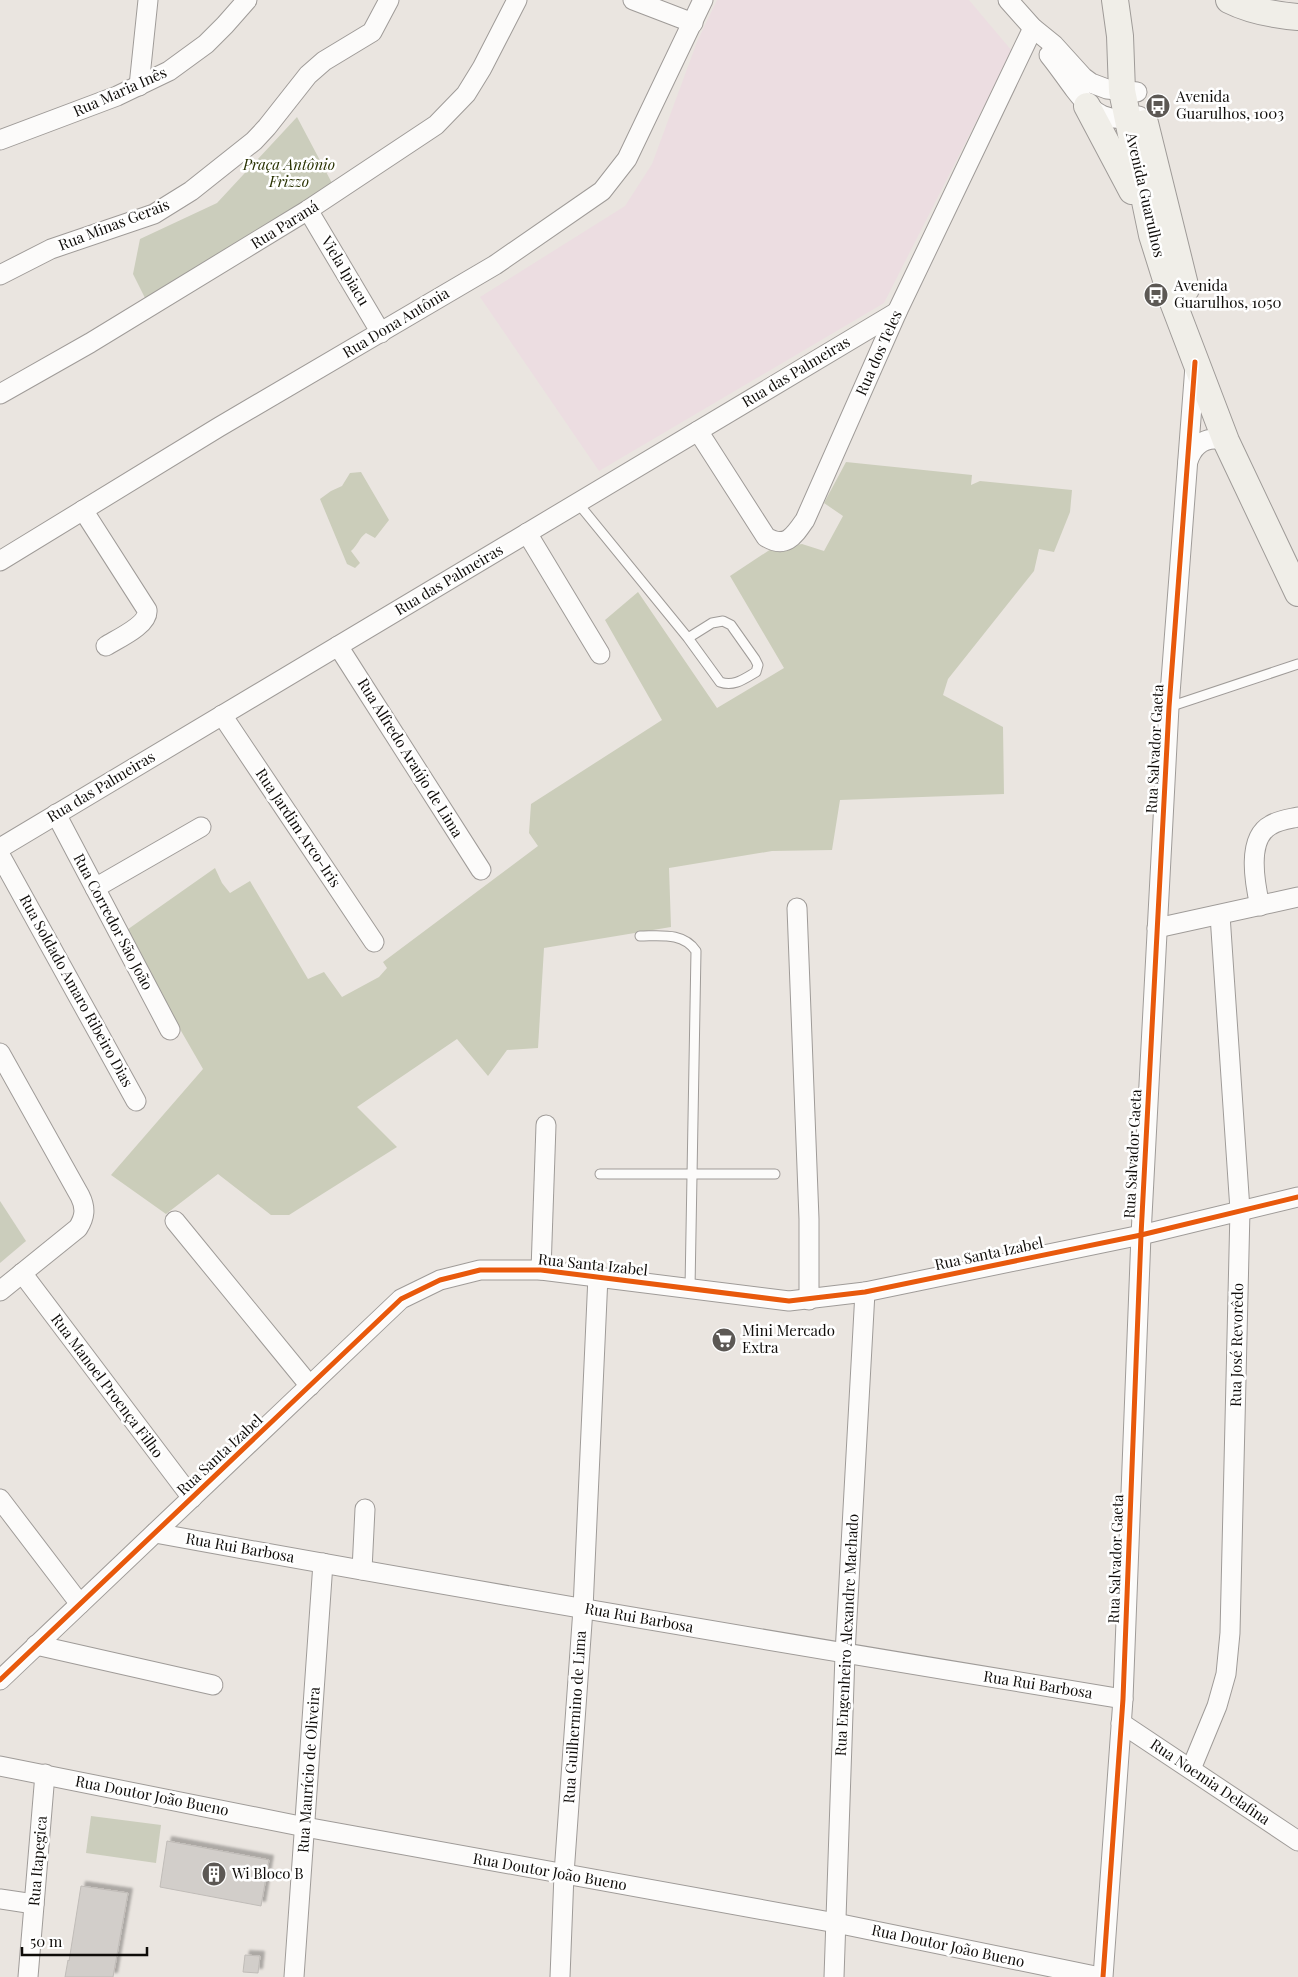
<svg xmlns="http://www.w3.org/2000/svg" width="1298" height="1977" viewBox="0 0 1298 1977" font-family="'Playfair Display',serif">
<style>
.industrial{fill:#ecdde1}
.green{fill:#cbcdbc}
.forest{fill:#cbcdba}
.building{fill:#d2ceca;stroke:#c0bcb8;filter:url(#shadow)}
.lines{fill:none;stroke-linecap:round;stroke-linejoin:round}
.service-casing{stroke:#9f9b98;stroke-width:11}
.minor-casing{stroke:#9f9b98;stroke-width:21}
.secondary-casing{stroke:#9f9b98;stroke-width:28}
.service{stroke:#fcfbfa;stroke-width:9}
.minor{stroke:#fcfbfa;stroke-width:19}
.secondary{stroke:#f0eee8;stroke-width:26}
.cycleway-casing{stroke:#fff;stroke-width:8}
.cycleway{stroke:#e8590c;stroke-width:5}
.labels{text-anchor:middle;stroke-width:5;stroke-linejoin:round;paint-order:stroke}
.street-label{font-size:15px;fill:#0f0c09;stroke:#fff}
.poi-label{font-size:15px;fill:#0f0c09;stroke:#fff;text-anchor:start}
.park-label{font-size:15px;font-style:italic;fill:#283100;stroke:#fff}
</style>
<defs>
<filter id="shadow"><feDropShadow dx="4.5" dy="-4.5" stdDeviation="1" flood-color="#0004"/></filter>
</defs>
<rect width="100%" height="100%" fill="#eae5e0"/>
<path class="industrial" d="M717 0H969L1012 51 884 303 599 471 480 297 625 206 652 164 697 42Z"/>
<g class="green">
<path d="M297 117 333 185 145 298 133 274 140 239 217 203Z"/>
<path d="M0 1201 26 1241 0 1263Z"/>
<path d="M91 1816 161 1825 156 1863 86 1853Z"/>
</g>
<g class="forest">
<path d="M846 462 972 475 971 485 980 481 1072 490 1070 512 1054 552 1039 549 1034 571 948 679 943 695 1003 727 1004 794 840 800 832 850 772 851 669 868 671 927 544 948 538 1048 507 1050 488 1076 457 1039 357 1107 397 1147 289 1215H271L218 1174 166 1214 111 1175 203 1069 124 932 215 868 222 883 230 893 250 881 308 979 324 972 342 997 379 977 387 968 383 962 538 846 529 833 531 804 662 720 605 620 638 592 717 708 784 668 730 576 771 549 802 544 824 551 843 516 824 503Z"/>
<path d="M361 472 389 520 375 538 366 533C359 538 358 545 351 551L360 563 355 568 347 564 320 499 331 491 342 486 350 473Z"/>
</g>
<g class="building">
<path d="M167 1841 269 1860 261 1906 160 1887Z"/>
<path d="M81 1886 128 1893 113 1977H65L68 1960 69 1961Z"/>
<path d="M245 1955 260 1956 258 1973 243 1972Z"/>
</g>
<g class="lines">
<defs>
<g id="service">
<path d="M577 502 688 638 720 682C734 687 744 679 756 672L758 665 755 659 731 625 723 621 712 623 688 638"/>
<path d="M1169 707 1298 664"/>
<path d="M640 936C660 936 683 932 696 951L690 1288"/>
<path d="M600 1174H775"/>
</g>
<g id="minor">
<path d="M633 0 693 23"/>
<path d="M1008 0 1033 28 1054 45 1083 77 1091 83 1107 89 1137 92"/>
<path d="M1049 55C1058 66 1066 78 1075 90 1095 116 1107 123 1139 116"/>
<path d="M139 86 148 0"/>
<path d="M0 140 117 96 169 71 206 44 225 25 247 0"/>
<path d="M308 210 381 333"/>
<path d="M0 275 51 249 154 214 191 191 254 141 267 127 308 75 324 61 372 32 389 0"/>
<path d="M0 394 90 343 308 210 436 125 466 94 482 68 517 0"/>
<path d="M698 431 766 537C786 549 794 536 805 520L897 312 1033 28"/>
<path d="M1188 461C1194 443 1208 435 1226 441"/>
<path d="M83 510 147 610C149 625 117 639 106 646"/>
<path d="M527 533 600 654"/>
<path d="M0 561 219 427 495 265 602 191 627 159 703 0"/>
<path d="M338 646 481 870"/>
<path d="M222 715 374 942"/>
<path d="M56 814 170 1030"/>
<path d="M0 848 897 312"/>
<path d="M0 855 136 1101"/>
<path d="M95 888 201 827"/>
<path d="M1260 906C1255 884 1246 838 1271 825 1279 820 1289 819 1298 817"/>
<path d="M797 908 809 1219V1300"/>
<path d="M1157 928 1298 897"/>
<path d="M0 1053 80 1196C86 1208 85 1217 78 1228L0 1291"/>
<path d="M175 1221 310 1386"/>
<path d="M541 1270 546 1125"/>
<path d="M22 1273 192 1498"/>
<path d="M0 1499 80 1604"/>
<path d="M155 1533C477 1592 800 1646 1123 1699"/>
<path d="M362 1570 365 1509"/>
<path d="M36 1645 213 1685"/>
<path d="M0 1680 401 1299 440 1280 480 1270H541L789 1301 865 1292 1141 1235 1298 1197"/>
<path d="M1121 1723 1298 1841"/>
<path d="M0 1766 305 1827 836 1923 1100 1977"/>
<path d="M1191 1769 1217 1706 1226 1674 1230 1633 1240 1210 1220 915"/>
<path d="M0 1899 34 1904"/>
<path d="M28 1977 45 1774"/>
<path d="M294 1977 323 1563"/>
<path d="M560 1977 564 1874 583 1609 598 1276"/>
<path d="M834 1977 845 1654 865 1292"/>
<path d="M1103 1977 1123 1699 1141 1235 1169 707 1195 366"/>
</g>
<g id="secondary">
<path d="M1115 0 1120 36 1122 91 1152 235 1173 302 1226 441 1298 593"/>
<path d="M1229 0C1251 11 1274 15 1298 17"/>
<path d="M1087 106 1132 191"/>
<path d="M1145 123 1186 289"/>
</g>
</defs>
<use href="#service" class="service-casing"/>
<use href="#minor" class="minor-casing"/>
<use href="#secondary" class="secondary-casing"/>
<use href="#service" class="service"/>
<use href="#minor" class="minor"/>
<use href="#secondary" class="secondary"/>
<defs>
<g id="cycleway">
<path d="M0 1680 401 1299 440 1280 480 1270H541L789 1301 865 1292 1141 1235 1298 1197"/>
<path d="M1103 1977 1123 1699 1141 1235 1169 707 1195 362"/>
</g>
</defs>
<use href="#cycleway" class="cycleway-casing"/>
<use href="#cycleway" class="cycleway"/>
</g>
<defs>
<symbol id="bus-disc" viewBox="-11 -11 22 22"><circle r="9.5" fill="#5c5854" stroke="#fff"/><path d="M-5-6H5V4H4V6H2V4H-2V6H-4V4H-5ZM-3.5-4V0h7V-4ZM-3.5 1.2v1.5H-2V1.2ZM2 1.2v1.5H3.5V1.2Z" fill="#fff"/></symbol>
<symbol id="supermarket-disc" viewBox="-11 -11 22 22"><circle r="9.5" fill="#5c5854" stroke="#fff"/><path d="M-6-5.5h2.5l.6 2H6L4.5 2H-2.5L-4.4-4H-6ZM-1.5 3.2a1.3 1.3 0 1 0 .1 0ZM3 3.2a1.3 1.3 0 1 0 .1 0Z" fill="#fff"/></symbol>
<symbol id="building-disc" viewBox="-11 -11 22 22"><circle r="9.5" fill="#5c5854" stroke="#fff"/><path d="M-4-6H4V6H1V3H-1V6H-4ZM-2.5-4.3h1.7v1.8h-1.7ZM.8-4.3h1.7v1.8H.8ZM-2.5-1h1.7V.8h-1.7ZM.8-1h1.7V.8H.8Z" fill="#fff"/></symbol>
</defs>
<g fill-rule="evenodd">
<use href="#bus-disc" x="1144" y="92" width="28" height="28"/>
<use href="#bus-disc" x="1142" y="281" width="28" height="28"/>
<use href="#supermarket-disc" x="710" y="1326" width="28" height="28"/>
<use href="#building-disc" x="200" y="1860" width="28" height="28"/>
</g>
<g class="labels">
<g class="street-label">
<text transform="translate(120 92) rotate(-24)" y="5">Rua Maria Inês</text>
<text transform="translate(1145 195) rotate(77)" y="5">Avenida Guarulhos</text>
<text transform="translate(114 225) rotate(-21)" y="5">Rua Minas Gerais</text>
<text transform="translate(285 225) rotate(-32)" y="5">Rua Paraná</text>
<text transform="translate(345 271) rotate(59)" y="5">Viela Ipiacu</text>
<text transform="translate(396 323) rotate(-31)" y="5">Rua Dona Antônia</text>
<text transform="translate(879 353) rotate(-66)" y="5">Rua dos Teles</text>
<text transform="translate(796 372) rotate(-31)" y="5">Rua das Palmeiras</text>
<text transform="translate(449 580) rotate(-31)" y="5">Rua das Palmeiras</text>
<text transform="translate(1155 749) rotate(-87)" y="5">Rua Salvador Gaeta</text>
<text transform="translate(410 758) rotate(58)" y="5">Rua Alfredo Araújo de Lima</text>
<text transform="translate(101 787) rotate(-31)" y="5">Rua das Palmeiras</text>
<text transform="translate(298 828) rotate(56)" y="5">Rua Jardim Arco-Iris</text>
<text transform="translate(113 922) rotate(62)" y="5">Rua Corredor São João</text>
<text transform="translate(76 991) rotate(61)" y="5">Rua Soldado Amaro Ribeiro Dias</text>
<text transform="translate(1133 1154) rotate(-87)" y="5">Rua Salvador Gaeta</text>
<text transform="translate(989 1254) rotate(-12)" y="5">Rua Santa Izabel</text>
<text transform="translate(593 1265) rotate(6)" y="5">Rua Santa Izabel</text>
<text transform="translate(1237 1345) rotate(-89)" y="5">Rua José Revorêdo</text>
<text transform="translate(107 1386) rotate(53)" y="5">Rua Manoel Proença Filho</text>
<text transform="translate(220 1455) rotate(-43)" y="5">Rua Santa Izabel</text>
<text transform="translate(240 1548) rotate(10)" y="5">Rua Rui Barbosa</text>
<text transform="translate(1116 1559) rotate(-88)" y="5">Rua Salvador Gaeta</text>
<text transform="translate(639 1618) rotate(10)" y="5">Rua Rui Barbosa</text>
<text transform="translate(847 1635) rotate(-87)" y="5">Rua Engenheiro Alexandre Machado</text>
<text transform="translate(1038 1685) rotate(9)" y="5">Rua Rui Barbosa</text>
<text transform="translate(575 1717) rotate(-86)" y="5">Rua Guilhermino de Lima</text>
<text transform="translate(309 1770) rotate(-86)" y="5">Rua Maurício de Oliveira</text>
<text transform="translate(1210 1782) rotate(34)" y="5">Rua Noemia Delafina</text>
<text transform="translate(152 1796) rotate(11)" y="5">Rua Doutor João Bueno</text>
<text transform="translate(38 1861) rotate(-85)" y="5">Rua Itapegica</text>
<text transform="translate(550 1872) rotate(10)" y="5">Rua Doutor João Bueno</text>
<text transform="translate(948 1946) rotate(12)" y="5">Rua Doutor João Bueno</text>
</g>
<g class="poi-label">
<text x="1176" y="102">Avenida<tspan x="1176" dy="17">Guarulhos, 1003</tspan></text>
<text x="1174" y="291">Avenida<tspan x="1174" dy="17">Guarulhos, 1050</tspan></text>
<text x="742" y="1336">Mini Mercado<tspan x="742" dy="17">Extra</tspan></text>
<text x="232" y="1879">Wi Bloco B</text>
</g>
<g class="park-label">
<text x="289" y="170">Praça Antônio<tspan x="289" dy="17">Frizzo</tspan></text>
</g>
</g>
<path d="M22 1947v8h125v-8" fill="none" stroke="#0f0c09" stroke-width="2.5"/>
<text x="30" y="1947" font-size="15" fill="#0f0c09" stroke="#ffffff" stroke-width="4" paint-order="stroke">50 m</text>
</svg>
